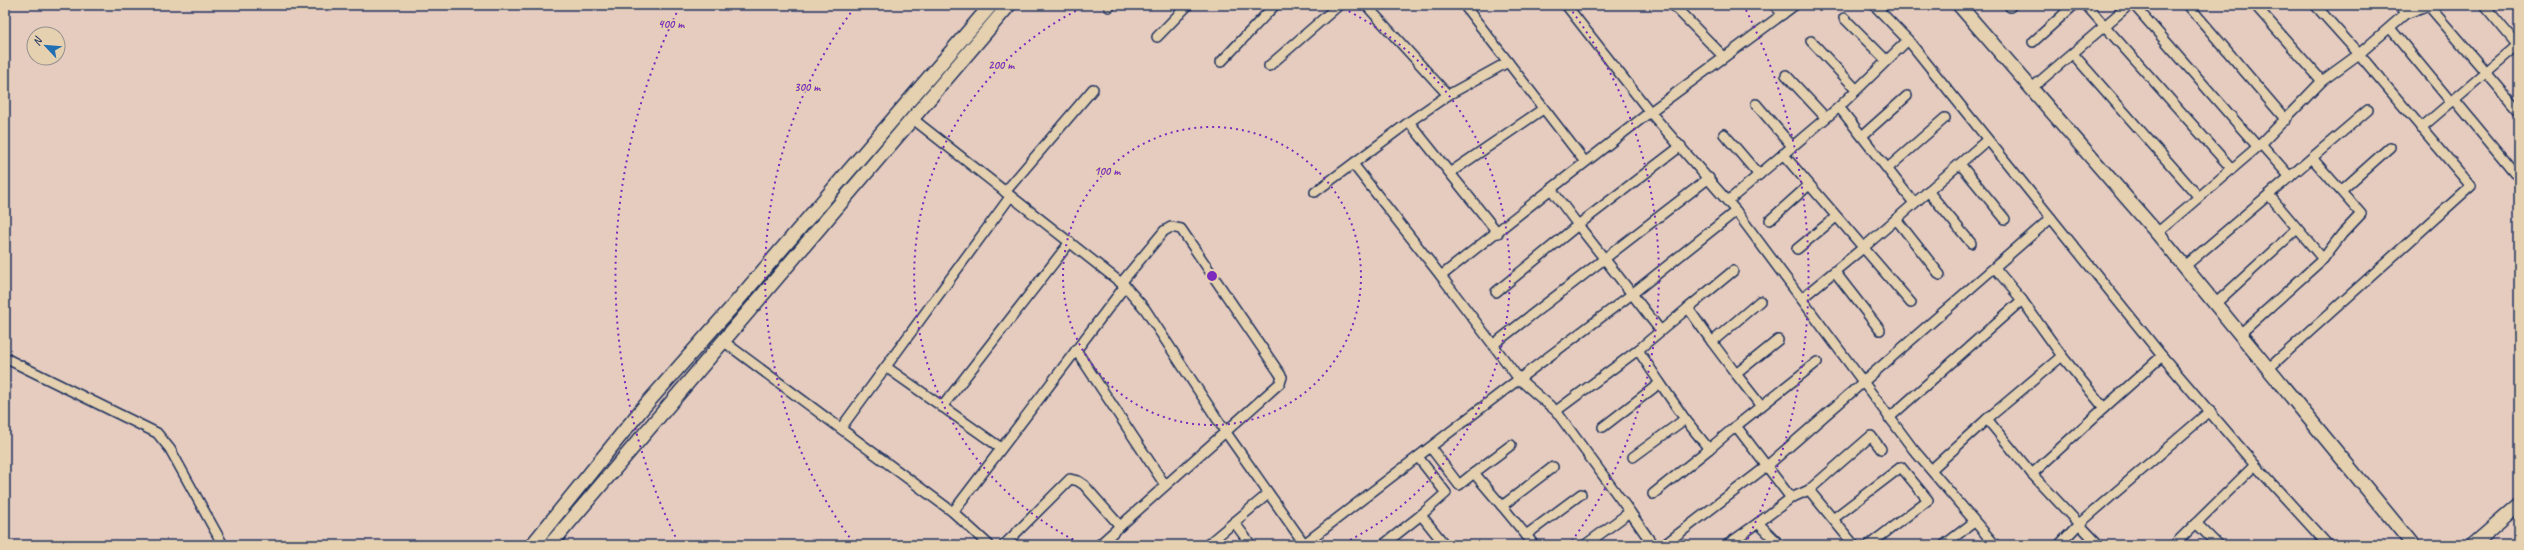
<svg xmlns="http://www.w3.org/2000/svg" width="2524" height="550" viewBox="0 0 2524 550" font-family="Caveat,sans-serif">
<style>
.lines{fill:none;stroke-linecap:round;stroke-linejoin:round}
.street-casing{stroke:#1b2f5e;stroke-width:12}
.secondary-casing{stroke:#1b2f5e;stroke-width:16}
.street{stroke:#e5d1af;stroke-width:9}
.secondary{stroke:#e5d1af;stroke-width:13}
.ring{fill:none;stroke:#7b2cbf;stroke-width:2;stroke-dasharray:2 4}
.centre{fill:#7b2cbf;stroke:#e5d1af;stroke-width:2}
.ring-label{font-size:12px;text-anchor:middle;font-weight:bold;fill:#7b2cbf;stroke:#e5d1af;stroke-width:3.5;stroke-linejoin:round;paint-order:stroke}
</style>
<rect width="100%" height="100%" fill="#e6ccbf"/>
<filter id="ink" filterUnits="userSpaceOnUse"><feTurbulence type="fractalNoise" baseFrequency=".025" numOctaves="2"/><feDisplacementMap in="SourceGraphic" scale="8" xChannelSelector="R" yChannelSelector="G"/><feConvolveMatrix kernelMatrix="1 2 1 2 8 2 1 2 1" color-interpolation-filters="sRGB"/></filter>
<g filter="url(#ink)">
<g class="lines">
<defs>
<g id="street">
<path d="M1366 5 1448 95 1508 62"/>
<path d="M1464 5 1585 162"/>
<path d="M1566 5 1650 112 1736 211"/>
<path d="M1673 5 1724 57"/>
<path d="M1774 5 1783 14"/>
<path d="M2086 5 2231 168"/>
<path d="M2134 5 2257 146"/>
<path d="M2188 5 2286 120"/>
<path d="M2255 5 2322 81"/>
<path d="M2315 5 2359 54 2405 14 2429 5"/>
<path d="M2401 5 2405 14"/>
<path d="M2428 5 2519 111"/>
<path d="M2484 5 2519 47"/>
<path d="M1109 7 1111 5"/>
<path d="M2010 7 2012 5"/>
<path d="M1844 18 1886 60"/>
<path d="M2390 28 2451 102"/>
<path d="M1157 37 1188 5"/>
<path d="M1811 41 1856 89"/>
<path d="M2033 42 2074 5"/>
<path d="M2073 54 2198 196"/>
<path d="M1221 62 1275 5"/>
<path d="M1269 66 1339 5"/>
<path d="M1786 75 1825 117"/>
<path d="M2032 88 2129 5"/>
<path d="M1448 95 1409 122 1498 233"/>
<path d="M2454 99 2519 178"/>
<path d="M1756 104 1792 146"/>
<path d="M1839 107 1914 203"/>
<path d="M913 119 1125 286 1145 309 1225 431 1305 545"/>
<path d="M2421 128 2519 44"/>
<path d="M1724 134 1759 175"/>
<path d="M1862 136 1907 96"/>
<path d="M2261 144 2290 177"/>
<path d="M1783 154 1911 303"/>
<path d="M1353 164 1441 276"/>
<path d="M1960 164 2005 219"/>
<path d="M1888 168 1945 118"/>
<path d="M1451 172 1543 109"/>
<path d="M1551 189 1650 112 1795 5"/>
<path d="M2342 190 2390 147"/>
<path d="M1928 191 1971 243"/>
<path d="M1005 192 1093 89"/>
<path d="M1315 192 1409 122"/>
<path d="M2269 195 2323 259"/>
<path d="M1728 201 1839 107 1908 40"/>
<path d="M2051 218 2162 356 2255 465"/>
<path d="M1896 219 1940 275"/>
<path d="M1770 220 1809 185"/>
<path d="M2157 233 2261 144 2322 81 2359 54 2471 186 2268 369"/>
<path d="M1797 249 1836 217"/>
<path d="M2184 267 2368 110"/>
<path d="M1835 272 1880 330"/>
<path d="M1802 298 1863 248 1987 140"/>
<path d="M2022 300 2062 356"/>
<path d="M2215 304 2297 229"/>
<path d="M1660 330 1632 294 1736 211 1913 449 1995 545"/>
<path d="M2240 334 2323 259 2342 234 2361 214 2312 158"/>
<path d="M723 341 953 512 989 545"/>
<path d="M1712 342 1688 308 1733 271"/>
<path d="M1494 344 1709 178"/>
<path d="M1076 350 1165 485"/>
<path d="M5 358 157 433 170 449 223 545"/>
<path d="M886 367 1001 448"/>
<path d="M1736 374 1712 342 1760 301"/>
<path d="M1761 406 1736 374 1778 340"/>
<path d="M942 407 1070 242"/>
<path d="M1556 411 1638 350 1688 308"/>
<path d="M1889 418 2022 300 1995 268"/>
<path d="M1987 419 2032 474 2104 408"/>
<path d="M1736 426 1817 362"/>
<path d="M1603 427 1660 383 1638 350"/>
<path d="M841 428 1010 197"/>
<path d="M1431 448 1459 485 1474 473"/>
<path d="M1709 449 1736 426 1791 498"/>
<path d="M1418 457 1446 493 1421 515"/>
<path d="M1633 457 1685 419 1660 383"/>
<path d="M1932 469 1987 419 2062 356 2104 408 2162 356"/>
<path d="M2032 474 2079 524 2210 411"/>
<path d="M1809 490 1871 436 1881 449"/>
<path d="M1653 494 1709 449 1685 419"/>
<path d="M1502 506 1474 473 1511 445"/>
<path d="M953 512 1125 286"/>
<path d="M1630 512 1556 411 1519 379 1632 294 1578 225 1681 146"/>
<path d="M1833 519 1901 467 1928 500 1869 545"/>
<path d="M1234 522 1251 545"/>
<path d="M2196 523 2218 545"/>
<path d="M1526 535 1502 506 1553 467"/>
<path d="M1304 544 1519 379 1441 276 1551 189 1578 225 1496 292"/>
<path d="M1004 545 1070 479 1078 481 1084 485 1120 526"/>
<path d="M1099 545 1280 383 1282 377 1181 229 1171 227 1164 231 1121 283"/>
<path d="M1207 545 1268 494"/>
<path d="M1383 545 1421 515 1445 545"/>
<path d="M1534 545 1526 535 1581 494"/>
<path d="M1585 545 1630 512 1653 545"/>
<path d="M1664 545 1767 466 2051 218 1908 40 1874 5"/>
<path d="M1727 545 1758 523"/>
<path d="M1780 545 1758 523 1791 498 1809 490 1854 545"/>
<path d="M1944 545 1974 522"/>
<path d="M2059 545 2079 524 2099 545"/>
<path d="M2174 545 2255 465 2328 545"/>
</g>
<g id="secondary">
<path d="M1959 5 2157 233 2413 545"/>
<path d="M532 545 642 409 732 307 991 5"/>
<path d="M550 545 1009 5"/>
<path d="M2473 545 2519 505"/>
</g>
</defs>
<use href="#street" class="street-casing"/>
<use href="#secondary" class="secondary-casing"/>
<use href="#street" class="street"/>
<use href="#secondary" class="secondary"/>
</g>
</g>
<g class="ring">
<circle cx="1212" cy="276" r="149"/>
<path d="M1084 545A298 298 0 0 1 1086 6M1338 6A298 298 0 0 1 1340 545"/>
<path d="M853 542A447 447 0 0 1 855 7M1569 7A447 447 0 0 1 1571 542"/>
<path d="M678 542A597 597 0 0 1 678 10M1746 10A597 597 0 0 1 1746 542"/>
</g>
<circle cx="1212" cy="276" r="6" class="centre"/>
<g class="ring-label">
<text x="671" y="28">400 m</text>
<text x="1001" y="69">200 m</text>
<text x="807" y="91">300 m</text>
<text x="1107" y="175">100 m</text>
</g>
<rect width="2524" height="550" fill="none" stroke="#e5d1af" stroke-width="20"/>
<rect x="10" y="10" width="2504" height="530" fill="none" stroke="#1b2f5e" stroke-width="1.5" filter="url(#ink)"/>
<g transform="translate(46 46) rotate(296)"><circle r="19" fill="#e5d1af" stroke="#94908f"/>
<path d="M0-3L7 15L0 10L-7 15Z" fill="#1f6fb2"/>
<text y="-6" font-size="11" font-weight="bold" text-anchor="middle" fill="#1b2f5e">N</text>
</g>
</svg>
